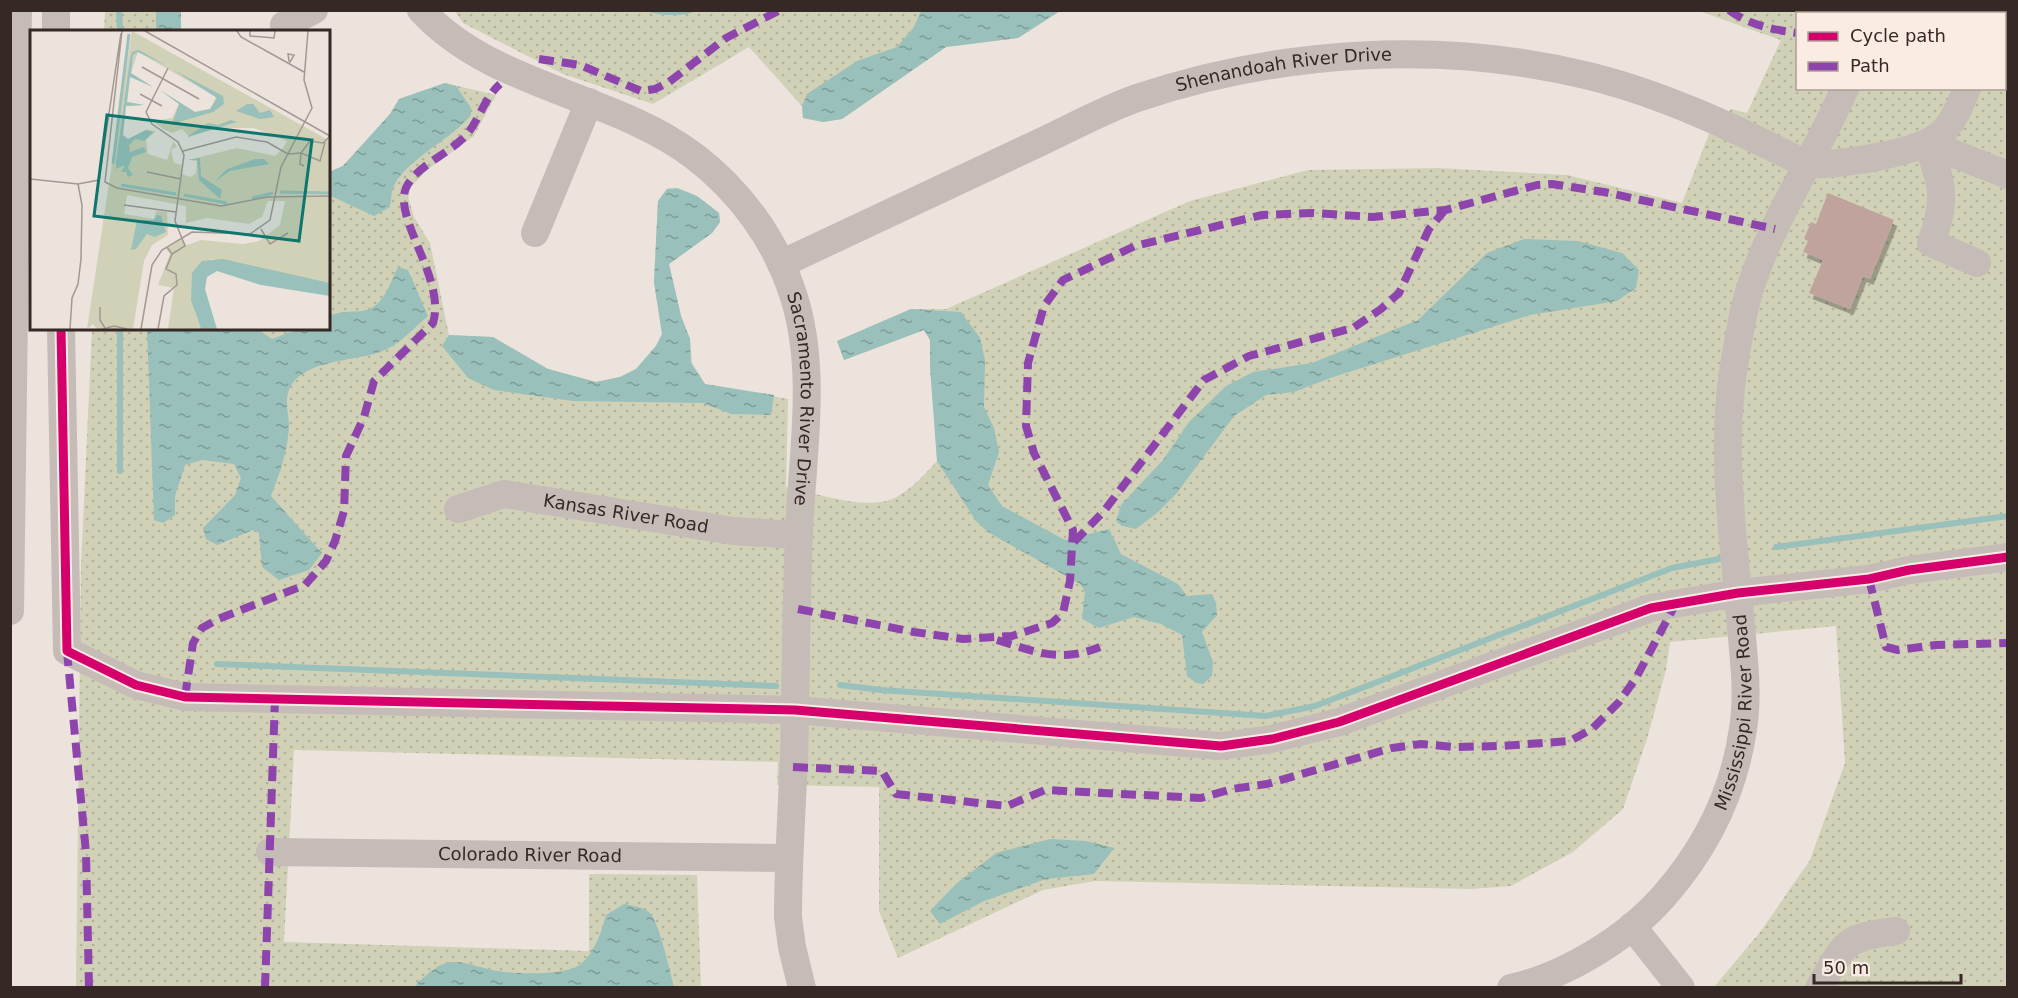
<svg xmlns="http://www.w3.org/2000/svg" width="2018" height="998" viewBox="0 0 2018 998" font-family="'DejaVu Sans',sans-serif">
<style>
.grass{fill:url(#grass-dots);fill-rule:evenodd}
.water{fill:url(#water-ripples)}
.lines{fill:none;stroke-linecap:round;stroke-linejoin:round}
.stream{stroke:#99c0ba;stroke-width:6}
.building{fill:#c1a39e;filter:url(#shadow)}
.minor{stroke:#c5bbb7;stroke-width:28}
.quiet{stroke:#8e44ad;stroke-width:8;stroke-dasharray:15 8;stroke-linecap:butt}
.cycleway-casing{stroke:#faece3;stroke-width:13}
.cycleway{stroke:#d6006c;stroke-width:9}
.labels{text-anchor:middle;stroke-width:5;stroke-linejoin:round;paint-order:stroke}
.street-label{font-size:18px;fill:#352825;stroke:#faece3}
.inset-river{fill:none;stroke:#99c0ba;stroke-width:3}
.inset-road{fill:none;stroke:#a39893;stroke-width:1.5}
.view{fill:#0f766e;fill-opacity:0.15;stroke:#0f766e;stroke-width:3}
.inset-edge{fill:none;stroke:#352825;stroke-width:3}
</style>
<defs>
<pattern id="grass-dots" width="8" height="8" patternUnits="userSpaceOnUse" patternTransform="scale(1.5)"><rect width="8" height="8" fill="#d0d1b6"/><path d="M2 2h.1M6 6h.1" fill="none" stroke="#b3b39c" stroke-width="1.8" stroke-linecap="round"/></pattern>
<pattern id="water-ripples" width="26" height="14" patternUnits="userSpaceOnUse" patternTransform="scale(1.5)"><rect width="26" height="14" fill="#99c0ba"/><path d="M2 4q2-2 4 0t4 0M15 11q2-2 4 0t4 0" fill="none" stroke="#7e9c97"/></pattern>
<filter id="shadow"><feDropShadow dx="3.5" dy="6" stdDeviation="0" flood-color="#0004"/></filter>
</defs>
<rect width="100%" height="100%" fill="#ece3dd"/>
<g class="grass">
<path d="M105 11H181V31L104 32Z"/>
<path d="M455 11H1060L1018 38 946 47 842 119 823 122 803 118 802 106 749 47 653 104 563 74 463 23Z"/>
<path d="M1699 11H2007V987H1714L1761 931 1810 860 1845 763 1836 626 1670 642 1666 670 1647 739 1623 809 1573 852 1511 886 1472 889 1095 881 1043 890 898 958 879 911V787L777 785 778 762 294 750 284 942 589 951V874L697 875 701 987 76 988 81 567 92 329 328 328 329 172 343 166 390 114 399 99 445 83 496 95 474 136 427 170 411 187 408 197 414 217 430 243 449 335 493 337 548 369 596 382 620 377 636 369 656 346 662 334 654 282 658 201 667 189C688 187 704 201 719 213L720 222 712 233 669 264 681 316 690 339 692 363 705 384 788 399 786 487C817 493 855 508 886 501 906 496 924 475 937 461L930 340 924 330 844 360 837 341 911 309H946L1190 201 1308 170 1438 168 1567 175 1682 203 1709 134 1731 109 1747 113 1781 40ZM1798 14H2004V88H1798Z"/>
</g>
<g class="water">
<rect x="156" y="11" width="25" height="20"/>
<path d="M645 11H695C682 18 658 15 645 11Z"/>
<path d="M921 11H1060L1018 38 946 47 842 119 823 122 803 118 802 106 807 94 857 61 897 47 914 27Z"/>
<path d="M445 83 456 86 471 108V115C451 140 403 161 393 188 391 194 391 202 390 207L374 216 333 197 329 198V172L343 166 390 114 399 99Z"/>
<path d="M677 188 697 196 719 213 720 222 712 233 669 264 681 316 690 339 691 363 705 384 774 395 771 415 731 414 703 403 573 401 494 390 468 378 442 346 449 335 493 337 548 369 596 382 620 377 636 369 656 346 662 334 654 282 658 201 667 189Z"/>
<path d="M1524 239 1578 241 1622 253 1639 270 1636 288 1617 301 1530 315 1333 377 1294 392 1266 395 1234 416 1176 494 1157 513 1136 529 1122 526 1116 521 1121 505 1163 460 1189 422 1226 386 1253 372 1312 363 1418 320 1487 253Z"/>
<path d="M398 267 408 270 428 316C414 328 398 346 380 352 353 362 298 359 288 393 285 403 289 416 289 425 288 451 280 472 271 496L322 553 309 570 279 580 262 567 259 533 253 530 217 545 206 539 203 528 235 495 241 478 234 464 202 460 185 465 175 496V515L163 523 154 520 147 329H257L272 339 298 329 328 328 329 316C340 311 350 312 362 311 383 309 390 283 398 267Z"/>
<path d="M911 309 961 312 980 338 985 360 984 407 994 428 999 452 988 485 1002 506 1065 540 1109 529 1121 554 1178 584 1187 596 1212 594 1216 603 1217 615 1202 632 1213 662 1212 676 1203 684 1196 683 1187 676 1182 635 1161 624 1134 617 1099 628 1082 619 1085 591 1080 584 988 532 976 521 937 461 930 368V340L924 330 844 360 837 341Z"/>
<path d="M1050 839 1086 841 1114 848 1094 874 1046 879 984 901 940 924 930 911 956 884 996 853Z"/>
<path d="M624 904C633 906 645 907 651 914 661 929 669 969 674 987H416L417 983C425 977 434 967 443 964 459 958 476 967 492 970 511 974 568 977 582 963 596 950 601 932 606 915Z"/>
</g>
<g class="lines">
<g class="stream">
<path d="M119 10 120 32"/>
<path d="M120 471V328"/>
<path d="M1776 547 2008 516"/>
<path d="M217 664 776 686"/>
<path d="M840 685 881 690 1266 716 1315 706 1672 568 1719 559"/>
</g>
</g>
<path class="building" d="M1828 193 1894 220 1870 279 1863 276 1850 309 1809 293 1823 260 1803 252 1808 241 1804 239 1811 222 1816 224Z"/>
<g class="lines">
<g class="minor">
<path d="M56 10V32"/>
<path id="s1" d="M421 10C493 88 612 94 694 156 740 191 775 239 793 294 818 370 802 455 799 532 796 607 796 681 794 755 792 809 788 863 788 917L792 947 802 988"/>
<path d="M1876 14 1878 10"/>
<path d="M2000 14 2002 10"/>
<path d="M284 25 314 10"/>
<path d="M1927 143C1943 184 1947 201 1931 243L1977 263"/>
<path d="M1927 143 2008 175"/>
<path d="M535 233 589 102"/>
<path id="s2" d="M781 264C864 225 946 186 1028 148 1064 132 1100 111 1137 98 1281 50 1442 40 1589 76 1666 95 1736 129 1806 164 1834 166 1916 154 1938 136 1953 125 1960 105 1967 88"/>
<path d="M61 328 67 651 136 685 185 697 795 710 1221 746 1272 739 1339 722 1651 608 1738 593 1869 579 1909 570 2008 557"/>
<path id="s3" d="M458 509 504 494 733 531 799 535"/>
<path d="M10 611 18 10"/>
<path id="s4" d="M270 852 788 858"/>
<path d="M1632 926 1681 988"/>
<path id="s5" d="M1511 988C1566 976 1627 938 1664 896 1706 848 1734 792 1743 729 1749 692 1743 653 1740 615 1733 535 1721 452 1733 372 1737 347 1741 320 1748 295 1770 222 1815 158 1845 88"/>
<path d="M1819 988C1846 942 1842 938 1896 931"/>
</g>
<g class="quiet">
<path d="M1729 10C1749 25 1774 30 1798 33"/>
<path d="M539 59 580 65 641 91 655 89 669 82 726 38 780 10"/>
<path d="M1074 542 1104 511 1204 380 1249 356 1353 328 1381 309 1399 293 1429 229 1445 210"/>
<path d="M1869 579 1886 647 1898 650 1936 645 2008 643"/>
<path d="M798 609 914 632 963 639 1012 636 1052 623 1063 613 1070 581 1073 530 1034 453 1026 426 1028 363 1044 306 1063 280 1135 246 1262 215 1313 213 1373 217 1445 210 1537 185 1552 184 1604 192 1775 229"/>
<path d="M997 640C1036 652 1060 663 1100 647"/>
<path d="M67 651 86 853 89 988"/>
<path d="M185 697 193 643 202 628 218 619 305 585 326 561 335 541 344 511 346 456 364 417 374 381 433 323C447 278 388 213 408 184 421 164 444 156 461 140 479 125 482 100 500 84"/>
<path d="M793 767 882 771 896 794 1007 806 1045 790 1201 798 1232 789 1267 784 1392 748 1421 744 1454 747 1502 746 1570 741 1592 729 1619 702 1636 678 1675 605"/>
<path d="M265 988 275 698"/>
</g>
<defs>
<path id="cycleway" d="M61 328 67 651 136 685 185 697 795 710 1221 746 1272 739 1339 722 1651 608 1738 593 1869 579 1909 570 2008 557"/>
</defs>
<use href="#cycleway" class="cycleway-casing"/>
<use href="#cycleway" class="cycleway"/>
</g>
<g class="labels">
<g class="street-label">
<text dy="6" stroke="none"><textPath href="#s2" startOffset="543">Shenandoah River Drive</textPath></text>
<text dy="6" stroke="none"><textPath href="#s1" startOffset="590">Sacramento River Drive</textPath></text>
<text dy="6" stroke="none"><textPath href="#s3" startOffset="172">Kansas River Road</textPath></text>
<text dy="6" stroke="none"><textPath href="#s5" startOffset="384">Mississippi River Road</textPath></text>
<text dy="6" stroke="none"><textPath href="#s4" startOffset="260">Colorado River Road</textPath></text>
</g>
</g>
<g transform="translate(30 30)">
<rect width="300" height="300" fill="#ece3dd"/>
<path d="M102 1 300 111V253L181 229 165 283 171 299H138L144 258 128 255 140 224 136 219 152 209 157 215 171 210 213 214 229 211 250 195 255 171H238L232 187 219 194 177 188 156 193V176L97 165 94 184 124 189 126 181 137 182 138 205 122 215 114 231 103 299H67L63 294 57 299ZM108 22 186 67 180 79 165 82 130 60 149 74 142 88 123 91 133 99 142 103 152 99 159 107 186 98H224L257 111 253 118 245 126 207 118 158 130 167 131 166 143 161 147 151 144 152 135 144 133 141 120 147 116 143 112 137 130 118 124 116 110 126 101 116 100 98 109 93 105 96 76 114 75 97 72 100 46 123 57 101 43Z" fill="#d0d1b6" fill-rule="evenodd"/>
<path d="M109 20 137 36 108 22 103 25 101 43 123 57 100 47 97 72 114 75 96 76 93 105 98 109 116 100 123 102 114 111 105 109 99 115 100 122 114 117 116 122 102 127 98 138 103 145 98 147 96 142H91L95 135 86 139V132L100 29 102 22ZM142 39 193 66 194 74 183 82 142 94 149 74 130 60 165 82 180 79 187 68ZM217 74H223L230 83 240 80 244 87 230 89 206 81ZM201 90 207 92 157 107 178 93 188 95ZM170 128 171 146 192 160 190 169 169 150 167 130H158ZM225 129H234L239 134 200 141 184 152 197 139ZM127 185 131 186 136 202 125 207 117 204 106 219 101 220 107 190H124ZM193 229 300 253V266L231 255 187 241 177 247 175 259 187 299H171L161 270 162 243 172 231Z" fill="#99c0ba"/>
<path class="inset-river" d="M83 134 99 4M91 155 146 164M250 162 300 163M154 165 197 173M222 168 243 163"/>
<path class="inset-road" d="M92 1 75 152 87 158 191 176 237 167 300 166M115 1 300 106M207 1 211 7 274 42M220 1V6L244 8 245 1M258 24 264 25 260 32 259 31ZM112 37 169 69M138 38 116 82 122 94 148 112 154 125 145 191 155 216 142 224M110 64 132 76M153 121 206 107 237 112 258 124M258 124 271 123 280 111 293 113 300 106M274 136 270 134 271 123 290 131 295 112M117 142 151 149M0 149 48 154 69 150 91 3M94 175 146 182M231 199 240 214 258 203M70 277V290L75 298M40 299 42 268 48 254 51 229 52 175 48 154M73 299 84 296 97 299M111 299 122 235 132 220 162 202 220 204 240 190 251 137 282 78 274 50 278 1M128 299 134 266 147 255 146 244 136 239 142 224 137 217"/>
<path class="view" d="M77 85 282 110 269 211 64 186Z"/>
<rect width="300" height="300" class="inset-edge"/>
</g>
<rect width="2018" height="998" fill="none" stroke="#352825" stroke-width="24"/>
<rect x="1796" y="12" width="210" height="78" fill="#faece3" stroke="#ab9e97" stroke-width="1.5"/>
<rect x="1808" y="32" width="30" height="9" fill="#d6006c" stroke="#ab9e97" stroke-width="1.5"/>
<text x="1850" y="42" font-size="18" fill="#352825">Cycle path</text>
<rect x="1808" y="62" width="30" height="9" fill="#8e44ad" stroke="#ab9e97" stroke-width="1.5"/>
<text x="1850" y="72" font-size="18" fill="#352825">Path</text>
<path d="M1814 974v9h147v-9" fill="none" stroke="#352825" stroke-width="3"/>
<text x="1823" y="974" font-size="18" fill="#352825" stroke="#faece3" stroke-width="4.5" paint-order="stroke">50 m</text>
</svg>
